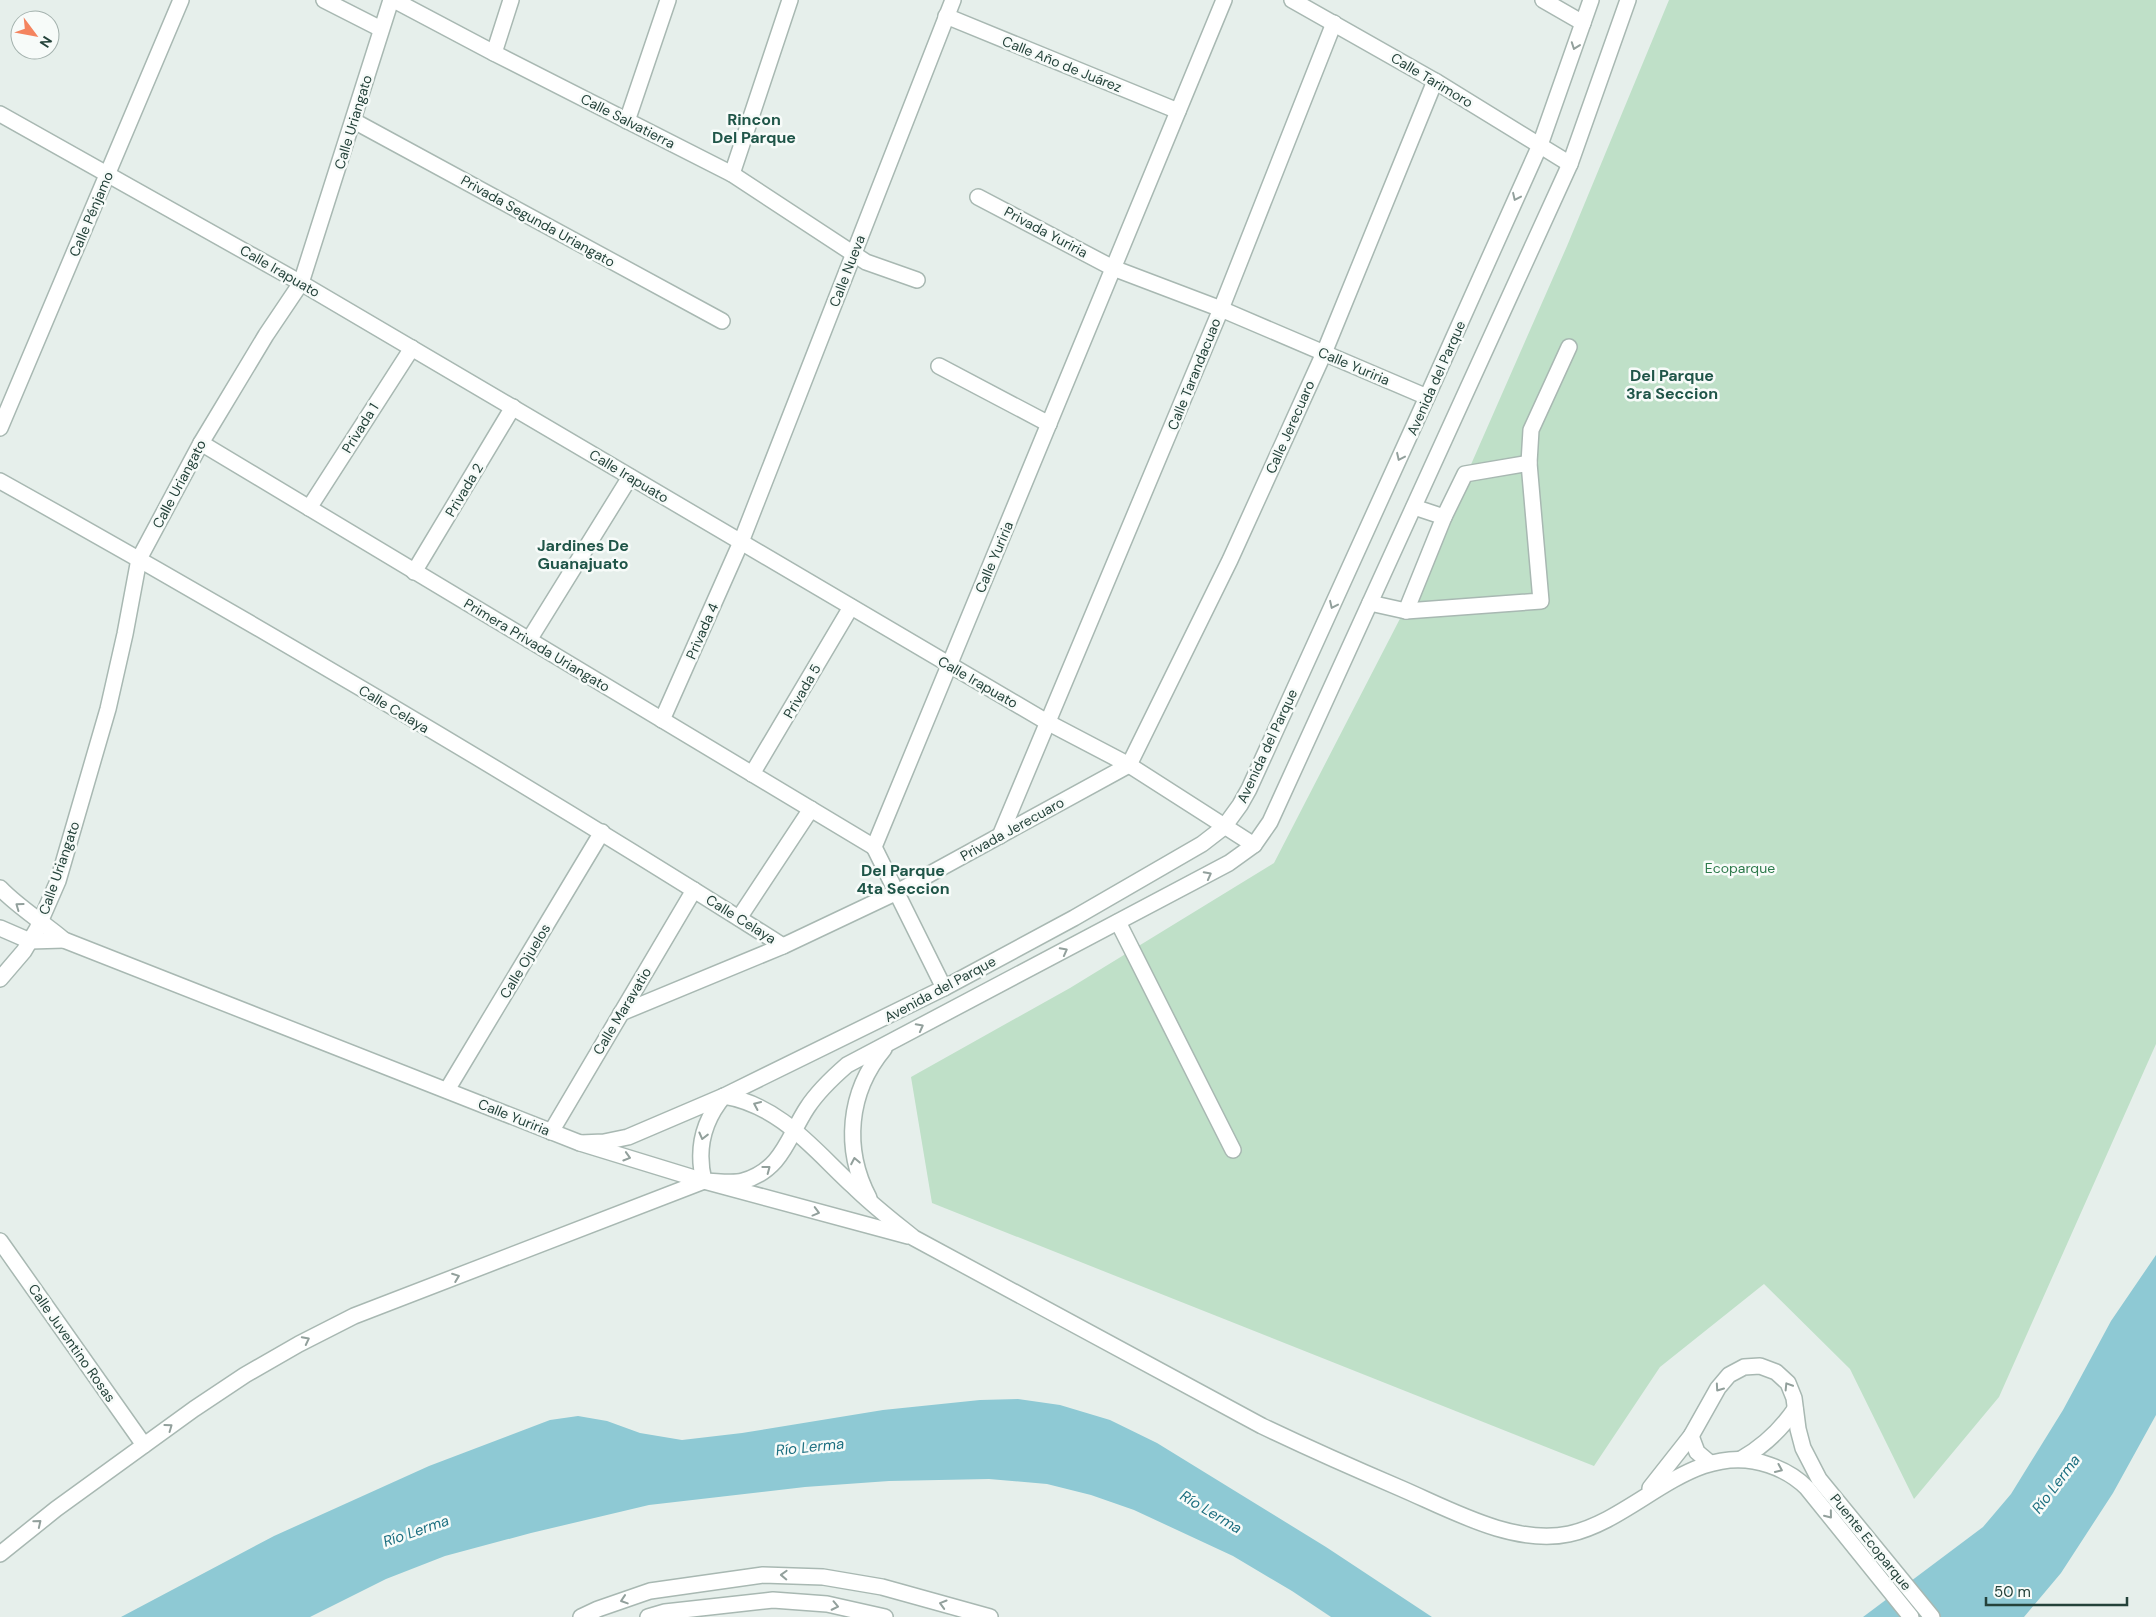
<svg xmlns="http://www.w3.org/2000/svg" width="2156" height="1617" viewBox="0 0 2156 1617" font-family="'DM Sans',sans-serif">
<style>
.green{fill:#bfe0c8}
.water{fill:#8ec9d4}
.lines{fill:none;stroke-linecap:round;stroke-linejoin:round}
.minor-casing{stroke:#a8b8b2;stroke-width:18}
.minor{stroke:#fff;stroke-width:15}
.oneway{stroke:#92a09c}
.labels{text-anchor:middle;stroke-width:5;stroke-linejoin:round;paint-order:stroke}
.street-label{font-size:14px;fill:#24423a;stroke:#f7fbf9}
.park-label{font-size:14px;fill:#2d7a4b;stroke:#f7fbf9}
.water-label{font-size:15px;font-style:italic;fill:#1c6f80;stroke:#f7fbf9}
.quarter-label{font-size:16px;font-weight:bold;fill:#1f5548;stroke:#f7fbf9}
</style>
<rect width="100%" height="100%" fill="#e6efeb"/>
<path class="green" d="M1669 0H2156V1044L1999 1397 1914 1499 1850 1369 1764 1284 1660 1367 1594 1466 932 1203 911 1077 1070 988 1274 863 1422 576 1567 246Z"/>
<g class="water">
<path d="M2156 1255V1415L2113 1493 2061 1573 2024 1617H1863L1983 1527 2011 1494 2063 1410 2111 1321Z"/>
<path d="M1018 1399 1060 1405 1110 1420 1157 1443 1326 1547 1432 1617H1331L1292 1591 1233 1556 1134 1510 1091 1495 1047 1484 989 1479 889 1481 805 1487 649 1505 531 1533 445 1556 386 1579 310 1617H121L274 1536 429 1466 550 1420 578 1416 607 1421 640 1433 682 1440 742 1433 883 1410 980 1400Z"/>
</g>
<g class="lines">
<defs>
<g id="minor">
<path d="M324 0 381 29"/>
<path d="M394 0 494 53 732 174 866 262 917 280"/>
<path d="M1292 0 1435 81 1570 164"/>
<path d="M1543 0 1583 23"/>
<path d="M946 16 1178 111"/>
<path d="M494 53 511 0"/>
<path d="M0 114 301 283 1047 722 1129 765 1254 845"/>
<path d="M354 121 722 321"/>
<path d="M627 121 668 0"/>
<path d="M732 174 790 0"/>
<path d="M978 197 1113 268 1221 309 1427 397"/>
<path d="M939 366 1049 424"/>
<path d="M0 428 181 0"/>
<path d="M201 443 874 847"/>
<path d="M1529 463 1531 430 1569 347"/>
<path d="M0 481C265 629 527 784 783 946"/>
<path d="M309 508 412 348"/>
<path d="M414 572 513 407"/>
<path d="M1370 603 1406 611 1541 601 1529 463 1465 474 1444 517 1414 507"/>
<path d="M1406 611 1444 517"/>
<path d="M529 640 630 477"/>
<path d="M662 720 741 542 953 0"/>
<path d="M752 774 851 607"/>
<path d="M1000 836 1221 309 1334 23"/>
<path d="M874 847 1224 0"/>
<path d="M874 847 944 988"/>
<path d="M0 888C19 908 43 922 64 940L580 1143 704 1181 908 1236"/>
<path d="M739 918 811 809"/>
<path d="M1118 922 1233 1150"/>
<path d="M0 928 30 941 64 940"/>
<path d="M0 979 24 951 37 929 58 881 108 709 125 634 139 559 201 443 266 335 301 283 391 0"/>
<path d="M621 1013 783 946 897 892 1129 765 1230 560 1324 353 1435 81"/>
<path d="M447 1090 602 832"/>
<path d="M551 1132 694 890"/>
<path d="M580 1143 604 1142 628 1137 724 1096 944 988 1074 918 1202 844 1224 827 1240 805 1249 789 1427 397 1540 145 1591 0"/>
<path d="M704 1181C696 1149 703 1121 724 1096 780 1105 814 1150 853 1186 872 1205 893 1221 914 1238L1262 1426C1308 1448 1353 1468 1400 1488 1449 1509 1514 1546 1569 1534 1638 1519 1693 1438 1769 1465 1784 1470 1796 1477 1807 1488L1911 1617"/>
<path d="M869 1198C843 1149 848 1092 884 1049"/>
<path d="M0 1241 144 1445"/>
<path d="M1691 1436 1697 1452 1710 1463"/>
<path d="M1741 1459C1764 1446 1780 1431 1795 1409"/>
<path d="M1650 1488 1691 1436 1718 1388 1729 1375 1744 1367 1760 1366 1776 1372 1788 1383 1794 1398 1798 1429 1803 1448 1819 1479 1932 1617"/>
<path d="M0 1554 56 1509 194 1409 245 1375 299 1344 354 1316 704 1181C716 1181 732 1184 743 1181 782 1170 788 1137 807 1108 818 1091 832 1078 847 1065L1229 863 1254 845 1270 822 1570 164 1628 0"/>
<path d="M581 1617 598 1609 650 1591 763 1575 823 1577 882 1587 990 1617"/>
<path d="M648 1617 665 1612 773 1600 827 1604 885 1617"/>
</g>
</defs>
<use href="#minor" class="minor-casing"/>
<use href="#minor" class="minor"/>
</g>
<defs><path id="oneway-chevron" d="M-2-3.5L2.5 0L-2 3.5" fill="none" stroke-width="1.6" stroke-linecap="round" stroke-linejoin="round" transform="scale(1.25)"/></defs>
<g class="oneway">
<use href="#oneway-chevron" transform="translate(1575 46) rotate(110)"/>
<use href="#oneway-chevron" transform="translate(1516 197) rotate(115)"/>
<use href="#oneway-chevron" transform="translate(1400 457) rotate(115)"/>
<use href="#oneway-chevron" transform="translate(1333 605) rotate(115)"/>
<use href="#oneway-chevron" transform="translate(1208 875) rotate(-28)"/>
<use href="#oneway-chevron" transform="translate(19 906) rotate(-144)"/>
<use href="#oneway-chevron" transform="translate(1064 951) rotate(-28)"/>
<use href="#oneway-chevron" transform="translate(920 1027) rotate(-28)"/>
<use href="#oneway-chevron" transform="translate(757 1105) rotate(-156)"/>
<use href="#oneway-chevron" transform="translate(703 1136) rotate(104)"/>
<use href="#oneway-chevron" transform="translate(627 1157) rotate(17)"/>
<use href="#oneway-chevron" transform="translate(855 1161) rotate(-101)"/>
<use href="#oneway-chevron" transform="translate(767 1169) rotate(-37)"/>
<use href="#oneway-chevron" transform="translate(816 1212) rotate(15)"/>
<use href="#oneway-chevron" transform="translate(456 1277) rotate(-21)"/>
<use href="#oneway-chevron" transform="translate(306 1340) rotate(-27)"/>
<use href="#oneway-chevron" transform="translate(1788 1386) rotate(-122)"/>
<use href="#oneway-chevron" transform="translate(1719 1388) rotate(125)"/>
<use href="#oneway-chevron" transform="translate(169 1427) rotate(-36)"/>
<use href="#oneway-chevron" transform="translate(1779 1469) rotate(24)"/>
<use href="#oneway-chevron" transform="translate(1829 1515) rotate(51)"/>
<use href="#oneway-chevron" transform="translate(38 1523) rotate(-39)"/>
<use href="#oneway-chevron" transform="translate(784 1575) rotate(-178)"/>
<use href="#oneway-chevron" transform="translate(624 1600) rotate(162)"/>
<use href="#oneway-chevron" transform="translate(943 1604) rotate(-164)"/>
<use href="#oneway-chevron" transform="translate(835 1606) rotate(12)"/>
</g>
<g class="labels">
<g class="street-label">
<text transform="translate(1062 64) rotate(22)" y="5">Calle Año de Juárez</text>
<text transform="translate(1432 80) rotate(31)" y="5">Calle Tarimoro</text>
<text transform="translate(628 121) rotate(27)" y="5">Calle Salvatierra</text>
<text transform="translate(353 122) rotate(-73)" y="5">Calle Uriangato</text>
<text transform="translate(91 214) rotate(-67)" y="5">Calle Pénjamo</text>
<text transform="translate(538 221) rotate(29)" y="5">Privada Segunda Uriangato</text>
<text transform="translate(1046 232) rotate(28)" y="5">Privada Yuriria</text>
<text transform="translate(280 271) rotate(30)" y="5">Calle Irapuato</text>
<text transform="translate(847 271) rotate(-69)" y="5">Calle Nueva</text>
<text transform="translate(1354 366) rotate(23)" y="5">Calle Yuriria</text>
<text transform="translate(1194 374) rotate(-68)" y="5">Calle Tarandacuao</text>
<text transform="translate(1436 378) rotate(-66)" y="5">Avenida del Parque</text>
<text transform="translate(1290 427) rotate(-66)" y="5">Calle Jerecuaro</text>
<text transform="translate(360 428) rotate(-58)" y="5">Privada 1</text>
<text transform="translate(629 476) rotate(31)" y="5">Calle Irapuato</text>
<text transform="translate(179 484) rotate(-62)" y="5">Calle Uriangato</text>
<text transform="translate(464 490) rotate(-59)" y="5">Privada 2</text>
<text transform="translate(994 557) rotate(-67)" y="5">Calle Yuriria</text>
<text transform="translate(702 631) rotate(-66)" y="5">Privada 4</text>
<text transform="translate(537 645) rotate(31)" y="5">Primera Privada Uriangato</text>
<text transform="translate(978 682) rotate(30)" y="5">Calle Irapuato</text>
<text transform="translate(802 691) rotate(-60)" y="5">Privada 5</text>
<text transform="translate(394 709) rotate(31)" y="5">Calle Celaya</text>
<text transform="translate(1267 746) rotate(-65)" y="5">Avenida del Parque</text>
<text transform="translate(1012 829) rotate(-29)" y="5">Privada Jerecuaro</text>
<text transform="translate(59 868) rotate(-71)" y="5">Calle Uriangato</text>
<text transform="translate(741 919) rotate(32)" y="5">Calle Celaya</text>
<text transform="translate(525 961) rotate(-59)" y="5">Calle Ojuelos</text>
<text transform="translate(940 989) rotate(-28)" y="5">Avenida del Parque</text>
<text transform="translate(622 1011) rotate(-59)" y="5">Calle Maravatio</text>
<text transform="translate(514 1117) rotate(22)" y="5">Calle Yuriria</text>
<text transform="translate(72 1343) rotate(55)" y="5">Calle Juventino Rosas</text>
<text transform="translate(1871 1542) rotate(51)" y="5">Puente Ecoparque</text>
</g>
<g class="park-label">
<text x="1740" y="873">Ecoparque</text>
</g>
<g class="water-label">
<text transform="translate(810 1447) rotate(-6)" y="5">Río Lerma</text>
<text transform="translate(2056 1484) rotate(-53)" y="5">Río Lerma</text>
<text transform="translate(1211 1512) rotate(31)" y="5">Río Lerma</text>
<text transform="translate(416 1531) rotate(-19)" y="5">Río Lerma</text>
</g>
<g class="quarter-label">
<text x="754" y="125">Rincon<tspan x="754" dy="18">Del Parque</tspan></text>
<text x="1672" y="381">Del Parque<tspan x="1672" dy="18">3ra Seccion</tspan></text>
<text x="583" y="551">Jardines De<tspan x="583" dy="18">Guanajuato</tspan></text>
<text x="903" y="876">Del Parque<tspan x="903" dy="18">4ta Seccion</tspan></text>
</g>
</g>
<g transform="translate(35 35) rotate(122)"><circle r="24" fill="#f7fbf9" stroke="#a3b1ad"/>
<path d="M0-4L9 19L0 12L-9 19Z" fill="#f4845f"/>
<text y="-8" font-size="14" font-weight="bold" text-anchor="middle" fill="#24423a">N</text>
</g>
<path d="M1986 1597v8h141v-8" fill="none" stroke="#24423a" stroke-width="2.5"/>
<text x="1994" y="1597" font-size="15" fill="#24423a" stroke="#f7fbf9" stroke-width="4" paint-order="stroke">50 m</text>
</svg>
